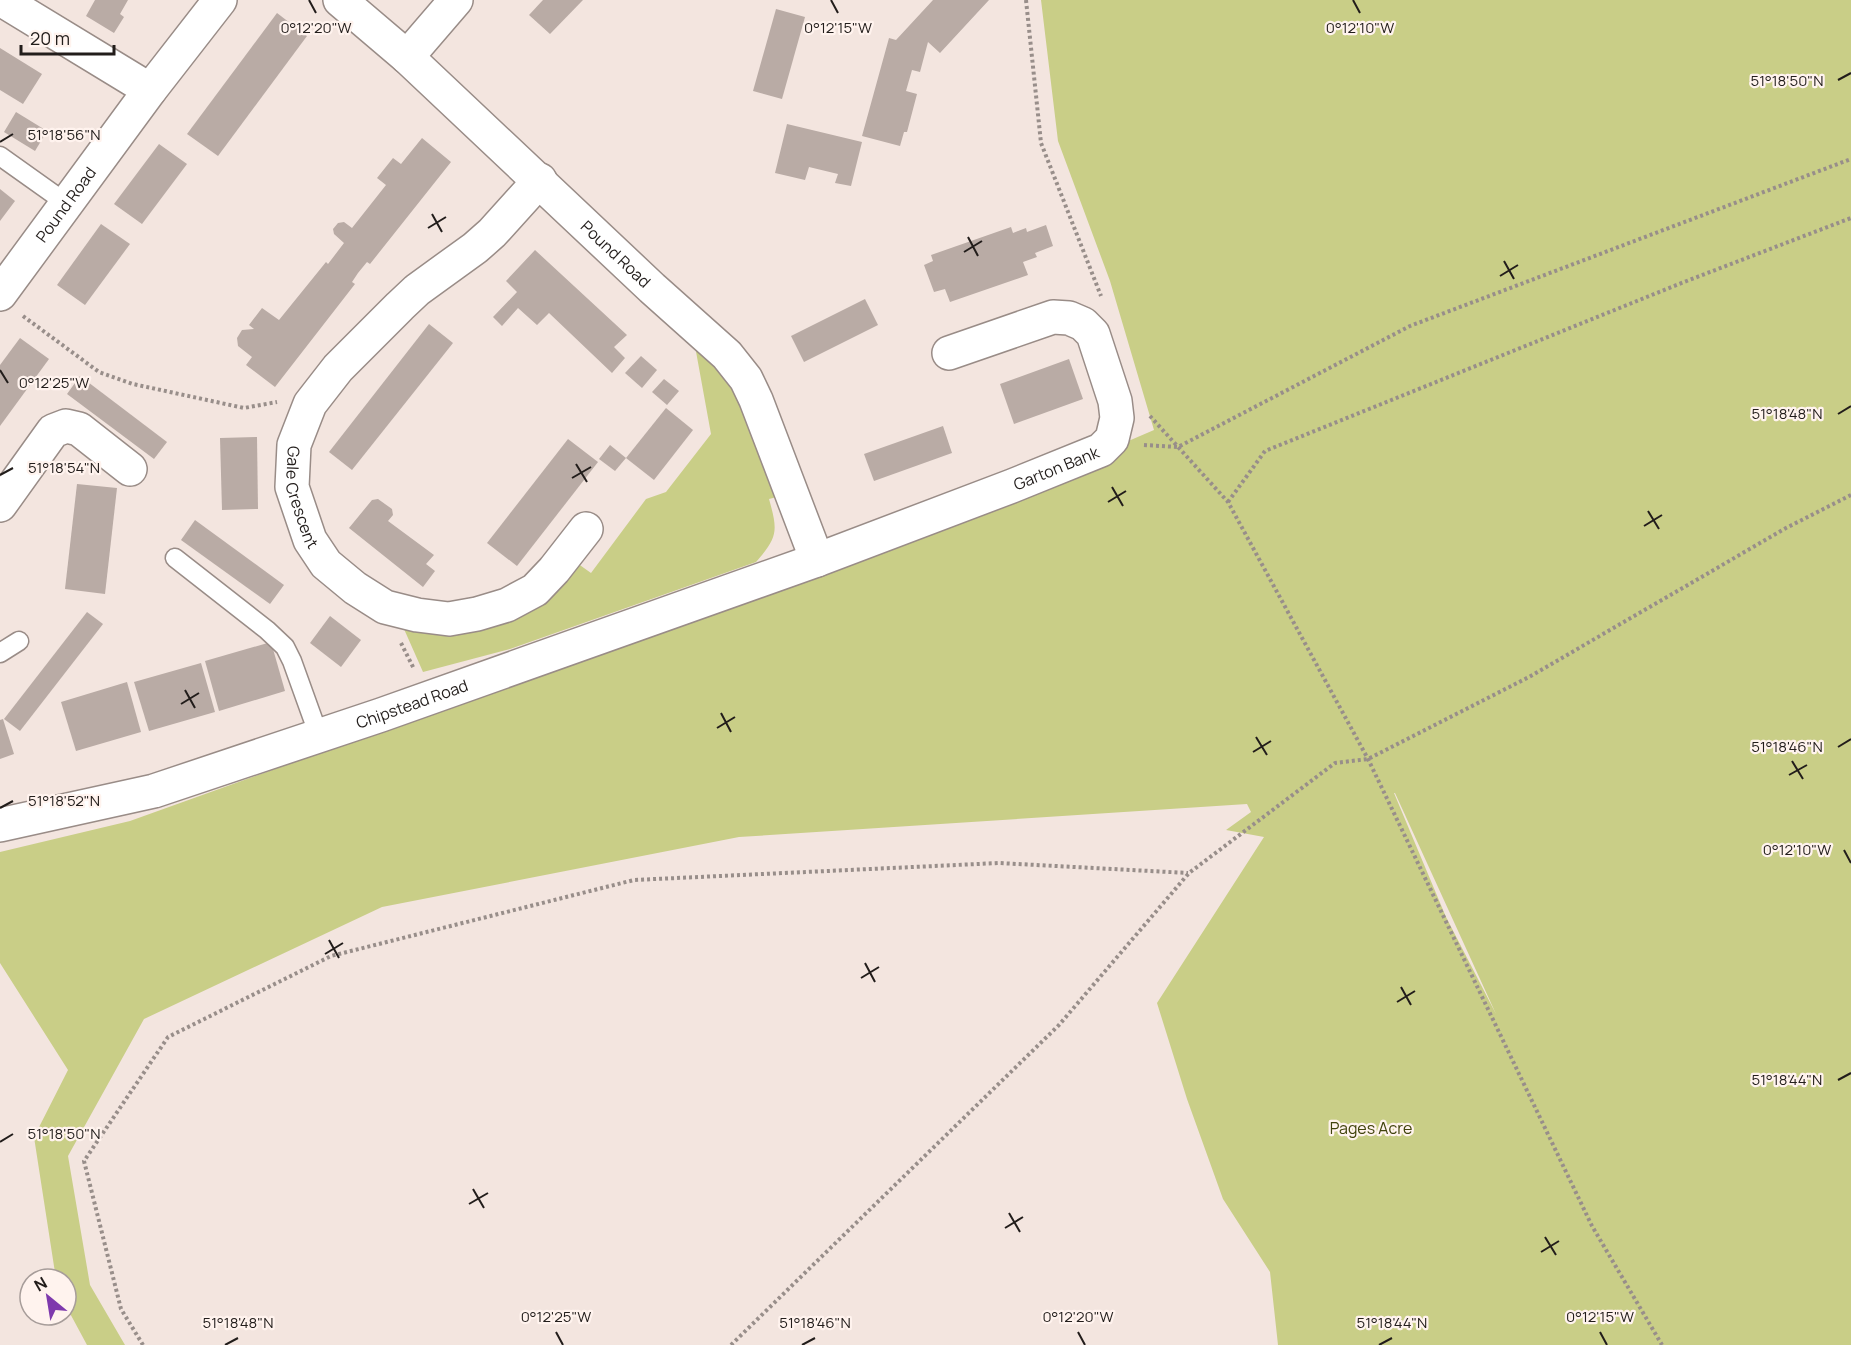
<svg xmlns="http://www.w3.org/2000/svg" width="1851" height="1345" viewBox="0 0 1851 1345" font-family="Manrope,sans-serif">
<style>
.green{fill:#c9ce87;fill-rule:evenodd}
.building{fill:#b9aba5}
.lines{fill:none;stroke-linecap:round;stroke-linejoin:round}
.lane-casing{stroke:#998c87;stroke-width:21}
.street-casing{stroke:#998c87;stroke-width:36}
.path{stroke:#988e8a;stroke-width:4;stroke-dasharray:3 3;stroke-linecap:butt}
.lane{stroke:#fff;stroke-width:18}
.street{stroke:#fff;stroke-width:33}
.ticks{fill:none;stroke:#221d1b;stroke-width:2}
.labels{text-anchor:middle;stroke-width:4.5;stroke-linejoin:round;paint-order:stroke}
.street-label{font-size:16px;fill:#221d1b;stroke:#fff3ee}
.park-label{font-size:16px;fill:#41430c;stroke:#fff3ee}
.ticks-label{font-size:15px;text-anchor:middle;fill:#221d1b;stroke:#fff3ee;stroke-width:4.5;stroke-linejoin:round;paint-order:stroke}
</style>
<rect width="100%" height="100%" fill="#f3e5df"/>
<g class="green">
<path d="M1041 0H1851V1345H1278L1270 1272 1223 1199 1187 1099 1157 1003 1264 837 1226 830 1251 812 1247 804 739 837 382 907 144 1019 68 1156 90 1285 125 1345H87L66 1306V1279H56L34 1137 68 1070 0 963V852L130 821 821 573 1154 430 1110 281 1058 141ZM1394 793H1395L1496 1014 1446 917Z"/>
<path d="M695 346 728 376 742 401 777 497 769 499C778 531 778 537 756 562L510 649 423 672 404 629 459 634 577 563 591 573 646 499 666 492 711 434Z"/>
</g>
<g class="building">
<path d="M95 0H128L120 14 124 17 114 33 86 16Z"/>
<path d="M543 0H583L550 34 529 15Z"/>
<path d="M933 0H989L940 53 928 42 920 72 912 70 906 91 917 94 907 132H904L900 146 862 136 889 38 896 40Z"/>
<path d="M776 9 805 17 782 99 753 91Z"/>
<path d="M277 13 307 36 218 156 187 134Z"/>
<path d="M0 48 42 74 23 104 0 90Z"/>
<path d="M16 112 47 131 35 151 4 132Z"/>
<path d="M787 124 862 142 851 186 835 183 838 174 809 167 805 180 775 173Z"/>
<path d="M422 138 451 162 370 264 367 262 358 273 352 282 355 284 275 387 246 365 252 357 238 346 237 338 242 330 254 329 249 325 262 308 279 320 326 262 328 264 344 243 334 234 333 229 338 223 344 222 352 228 386 185 377 178 393 158 401 164Z"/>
<path d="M159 144 187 164 142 224 114 204Z"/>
<path d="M0 189 15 201 0 221Z"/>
<path d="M101 224 130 244 85 305 57 285Z"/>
<path d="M1046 225 1053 246 1035 253 1037 257 1023 262 1028 275 950 302 945 289 934 292 924 265 933 261 931 255 1011 227 1013 233 1026 228 1027 232Z"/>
<path d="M535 250 627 335 614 347 625 358 612 373 549 313 537 325 518 308 502 326 493 317 517 292 506 281Z"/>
<path d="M865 299 878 325 804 362 791 336Z"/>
<path d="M429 324 453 343 352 470 329 452Z"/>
<path d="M20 338 49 359 0 426V365Z"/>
<path d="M641 356 657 370 642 388 625 373Z"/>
<path d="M1069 359 1083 399 1014 424 1000 384Z"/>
<path d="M80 376 167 442 154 459 67 394Z"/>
<path d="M664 379 679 391 667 405 652 392Z"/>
<path d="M666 408 693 430 654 480 626 458Z"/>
<path d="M943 426 952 453 874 481 864 454Z"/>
<path d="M257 437 258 509 222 510 220 438Z"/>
<path d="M568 439 598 462 517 566 487 543Z"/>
<path d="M610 445 626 458 615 471 599 459Z"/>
<path d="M77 484 117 488 105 594 65 589Z"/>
<path d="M378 499 392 509 393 515 388 521 434 555 426 564 435 571 423 587 349 528 372 500Z"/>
<path d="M195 520 284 585 270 604 181 540Z"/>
<path d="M87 612 103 624 20 731 4 719Z"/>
<path d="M330 616 361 640 341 667 310 643Z"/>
<path d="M271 642 285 691 219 711 205 661Z"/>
<path d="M201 663 215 712 149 731 134 682Z"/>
<path d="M127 682 141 732 76 751 61 702Z"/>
<path d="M3 719 14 754 0 759V720Z"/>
</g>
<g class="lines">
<defs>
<g id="lane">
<path d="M0 156 66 203"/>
<path d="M175 558 267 630 285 647 292 661 319 736"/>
<path d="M0 653 19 641"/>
</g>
<g id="street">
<path d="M2 0 150 90"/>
<path id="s1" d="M340 0 407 57 652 288 727 355 746 379 756 400 817 560"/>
<path d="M407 57 456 0"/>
<path id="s2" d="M540 180 492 233 475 248 417 290 400 306 338 368 310 404 294 445 292 487 310 540 326 564 355 588 385 607 417 615 449 619 477 614 507 605 535 590 554 570 586 529"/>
<path id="s3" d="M0 294 150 90 220 0"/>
<path d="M0 505 53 431 66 426 79 429 130 469"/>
<path id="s4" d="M0 825 154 791 381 715 817 560 1012 486 1101 450 1112 439 1117 418 1115 401 1093 334 1083 324 1069 318 1053 317 949 353"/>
</g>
</defs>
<use href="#lane" class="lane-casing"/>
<use href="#street" class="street-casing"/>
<g class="path">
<path d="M1026 0 1041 143 1101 296"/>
<path d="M23 316 99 372 133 384 244 408 277 402"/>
<path d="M1150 416 1228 502 1368 759 1592 1226 1662 1345"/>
<path d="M1144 445 1178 447 1410 326 1851 159"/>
<path d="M1228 502 1265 451 1684 282 1851 218"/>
<path d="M401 643 414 669"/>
<path d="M143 1345 121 1309 84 1161 168 1037 331 956 634 880 999 863 1188 873"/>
<path d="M731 1345 1059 1025 1189 873 1335 763 1368 759 1529 677 1786 528 1851 495"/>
</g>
<use href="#lane" class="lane"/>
<use href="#street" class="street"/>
</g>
<path class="ticks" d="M309 0 316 13M831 0 838 13M1353 0 1360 13M1838 80 1851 73M0 142 13 134M432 214 442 232M428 228 446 217M968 237 978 256M964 252 982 241M1504 261 1514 279M1500 276 1518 265M0 370 8 383M1838 414 1851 406M576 464 587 482M0 475 13 468M572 478 591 467M1112 487 1123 506M1108 502 1126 491M1648 511 1659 529M1644 526 1662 515M185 690 195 708M181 704 199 693M721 713 731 732M717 728 735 717M1256 737 1267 755M1838 747 1851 739M1253 752 1271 741M1792 761 1803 779M1789 775 1807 765M0 808 13 801M1844 850 1851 863M329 940 339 958M325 954 343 943M865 963 875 982M861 978 879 967M1401 987 1411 1005M1397 1002 1415 991M1838 1080 1851 1073M0 1142 13 1134M473 1189 484 1208M469 1204 488 1193M1009 1213 1020 1232M1005 1228 1023 1217M1545 1237 1556 1255M1541 1252 1559 1241M556 1332 563 1345M1078 1332 1085 1345M1600 1332 1607 1345M225 1345 238 1338M802 1345 815 1338M1379 1345 1392 1338"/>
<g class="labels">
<g class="street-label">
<text dy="6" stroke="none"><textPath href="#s3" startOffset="111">Pound Road</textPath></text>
<text dy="6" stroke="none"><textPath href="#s1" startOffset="375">Pound Road</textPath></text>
<text dy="6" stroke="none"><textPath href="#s4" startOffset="1116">Garton Bank</textPath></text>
<text dy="6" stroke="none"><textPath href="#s2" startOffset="420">Gale Crescent</textPath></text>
<text dy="6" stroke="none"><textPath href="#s4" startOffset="430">Chipstead Road</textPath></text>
</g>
<g class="park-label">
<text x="1371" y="1134">Pages Acre</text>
</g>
</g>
<g class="ticks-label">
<text x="316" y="33">0°12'20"W</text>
<text x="838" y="33">0°12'15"W</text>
<text x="1360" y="33">0°12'10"W</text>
<text x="1787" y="86">51°18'50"N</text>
<text x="64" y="140">51°18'56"N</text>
<text x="54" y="388">0°12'25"W</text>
<text x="1787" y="419">51°18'48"N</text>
<text x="64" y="473">51°18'54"N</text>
<text x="1787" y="752">51°18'46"N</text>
<text x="64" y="806">51°18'52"N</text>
<text x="1797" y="855">0°12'10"W</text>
<text x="1787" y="1085">51°18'44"N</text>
<text x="64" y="1139">51°18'50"N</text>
<text x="556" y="1322">0°12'25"W</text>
<text x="1078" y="1322">0°12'20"W</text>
<text x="1600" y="1322">0°12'15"W</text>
<text x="238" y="1328">51°18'48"N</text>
<text x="815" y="1328">51°18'46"N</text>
<text x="1392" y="1328">51°18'44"N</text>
</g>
<g transform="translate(48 1297) rotate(330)"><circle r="28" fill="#fff3ee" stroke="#a79d9a" stroke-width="1.5"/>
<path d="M0-4.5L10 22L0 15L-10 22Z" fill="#7e39ad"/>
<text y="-9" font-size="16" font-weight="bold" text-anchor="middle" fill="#221d1b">N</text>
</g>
<path d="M21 45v9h93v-9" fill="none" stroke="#221d1b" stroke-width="3"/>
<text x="30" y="45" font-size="18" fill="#221d1b" stroke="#fff3ee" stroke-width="4.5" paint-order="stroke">20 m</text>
</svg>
